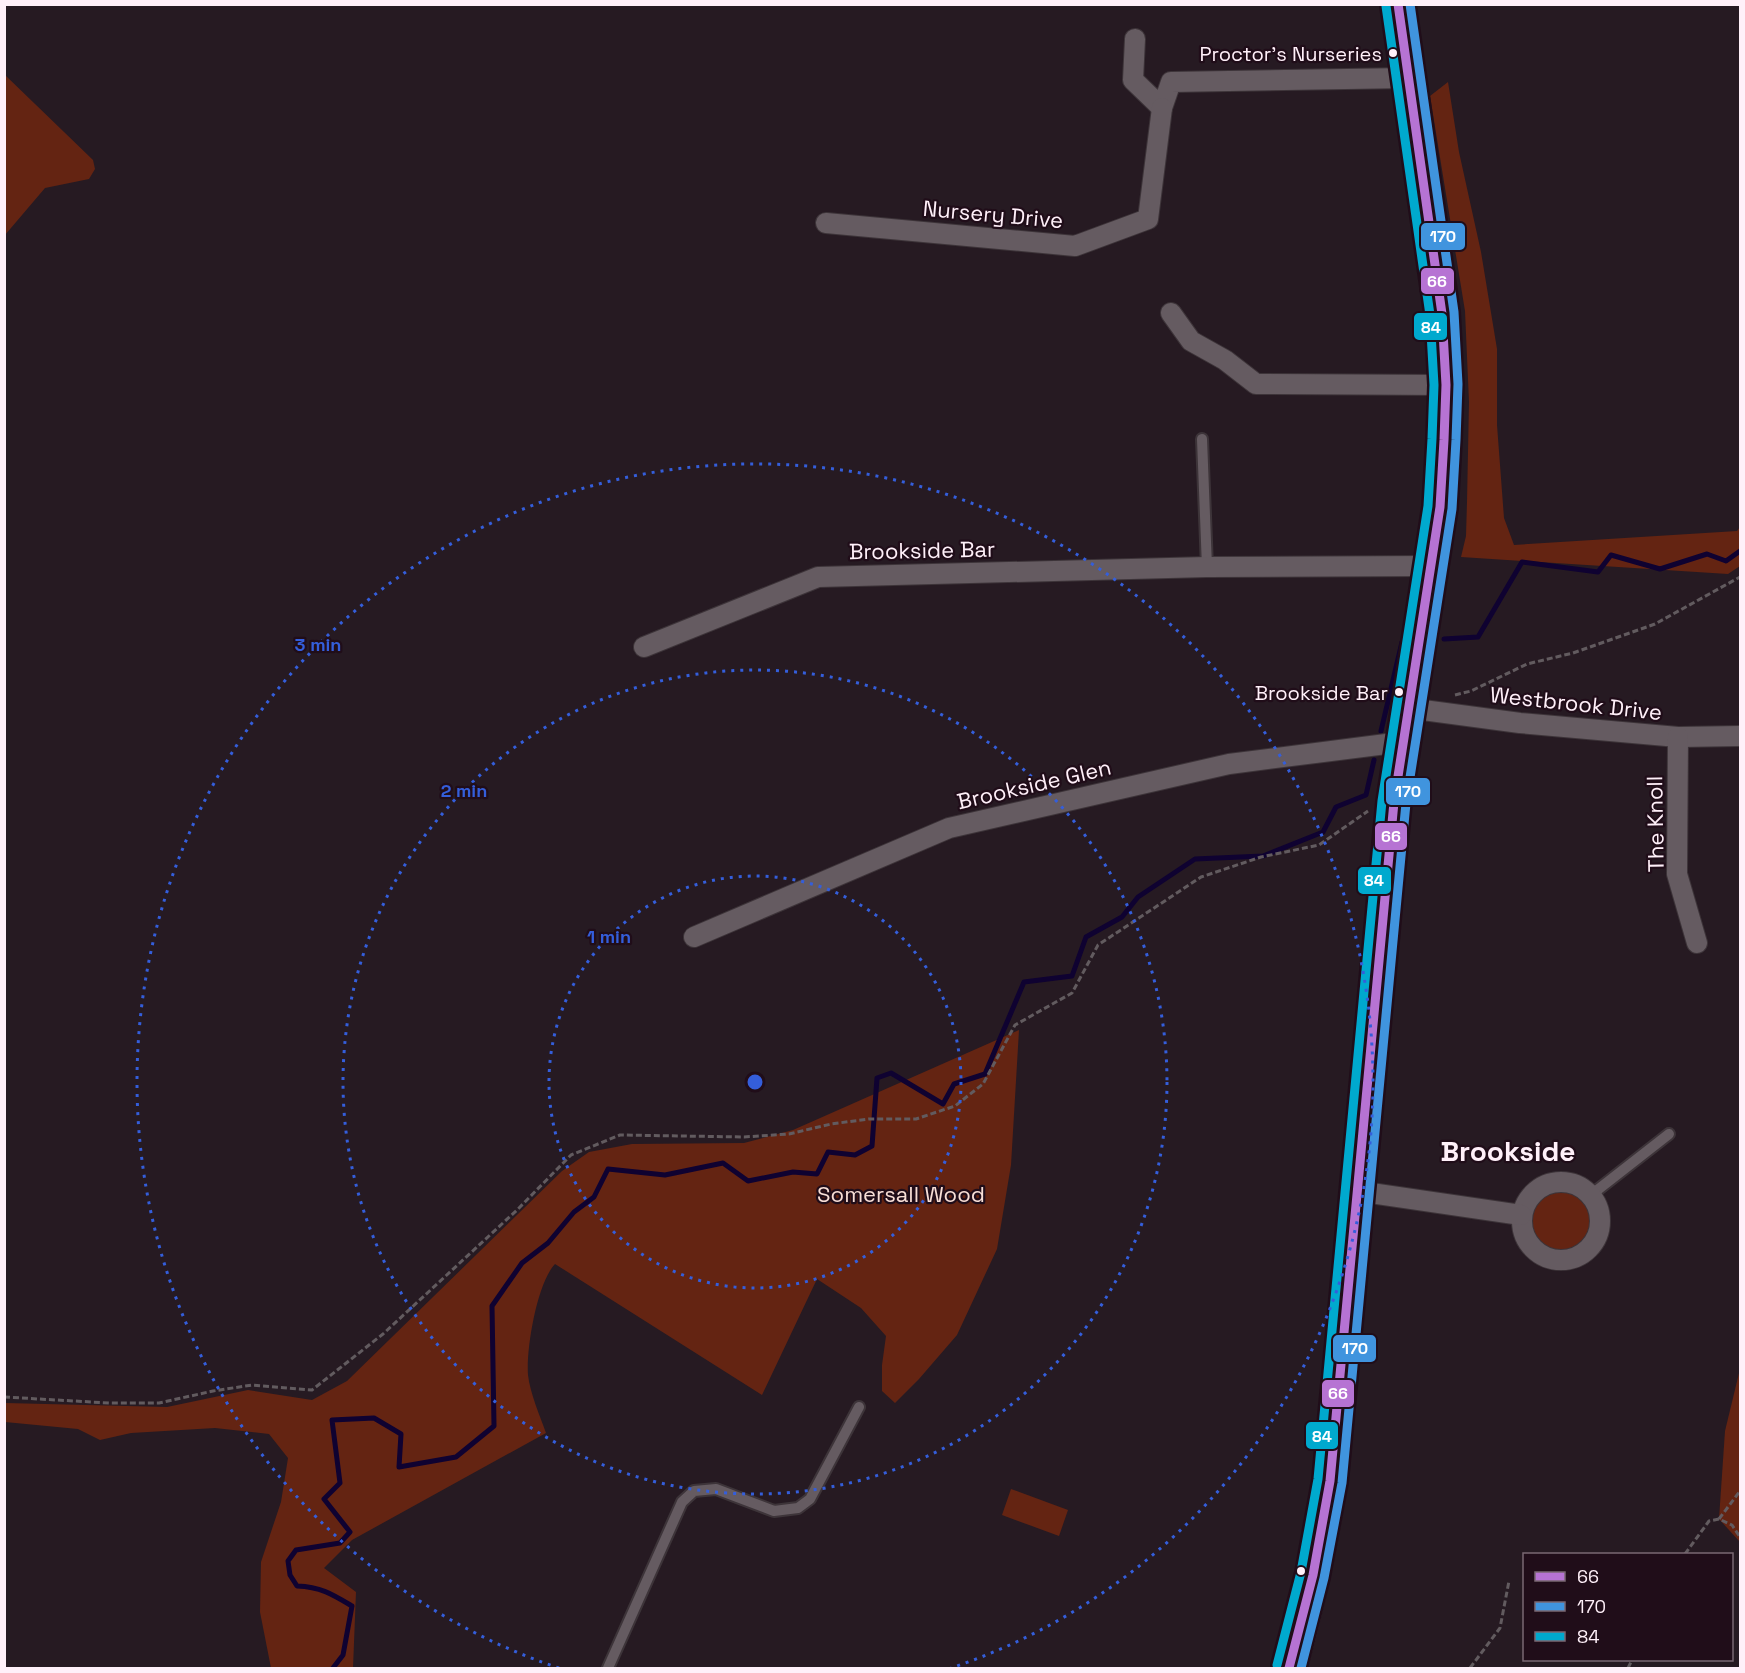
<svg xmlns="http://www.w3.org/2000/svg" width="1745" height="1673" viewBox="0 0 1745 1673" font-family="'Space Grotesk',sans-serif">
<style>
.green{fill:#642412}
.lines{fill:none;stroke-linecap:round;stroke-linejoin:round}
.stream{stroke:#0f0231;stroke-width:5}
.service-casing{stroke:#3d3439;stroke-width:14}
.minor-casing{stroke:#3d3439;stroke-width:22}
.trunk-casing{stroke:#3d3439;stroke-width:36}
.path{stroke:#625b5f;stroke-width:3;stroke-dasharray:6 3;stroke-linecap:butt}
.service{stroke:#655b61;stroke-width:10}
.minor{stroke:#655b61;stroke-width:20}
.trunk{stroke:#5e525e;stroke-width:33}
.bus-1-casing{stroke:#200d19;stroke-width:14}
.bus-2-casing{stroke:#200d19;stroke-width:14}
.bus-3-casing{stroke:#200d19;stroke-width:14}
.bus-1{stroke:#b673d3;stroke-width:9}
.bus-2{stroke:#4094de;stroke-width:9}
.bus-3{stroke:#00a9ce;stroke-width:9}
.ring{fill:none;stroke:#345edb;stroke-width:3;stroke-dasharray:3 6}
.bus-dot{fill:#fff0f9;stroke:#200d19;stroke-width:2}
.labels{text-anchor:middle;stroke-width:4.5;stroke-linejoin:round;paint-order:stroke}
.bus-label{font-size:20px;fill:#fff0f9;stroke:#200d19;text-anchor:end}
.street-label{font-size:22px;fill:#fff0f9;stroke:#200d19}
.park-label{font-size:22px;fill:#f8ded6;stroke:#200d19}
.district-label{font-size:28px;font-weight:bold;fill:#fff0f9;stroke:#200d19}
.centre{fill:#345edb;stroke:#200d19;stroke-width:3}
.ring-label{font-size:18px;text-anchor:middle;font-weight:bold;fill:#345edb;stroke:#200d19;stroke-width:4.5;stroke-linejoin:round;paint-order:stroke}
.line-badge{stroke:#200d19;stroke-width:2}
.badge-label{font-size:16px;text-anchor:middle;font-weight:bold;fill:#fff}
</style>
<rect width="100%" height="100%" fill="#261a22"/>
<g class="green">
<path d="M5 75 93 160 95 169 89 179 45 188 5 235Z"/>
<path d="M1448 82 1459 152 1481 252 1497 349V425L1504 518 1514 545 1737 531 1740 527V566L1728 574 1461 557 1466 536 1467 502 1469 402 1465 311 1430 96Z"/>
<path d="M1019 1030 1011 1165 997 1249 957 1335 919 1379 895 1403 882 1391V1365L886 1336 861 1308 817 1279 762 1395 555 1264C537 1283 526 1349 528 1375 530 1393 540 1416 546 1433L352 1540 324 1568 356 1592 353 1668H271L260 1612 261 1562 281 1502 288 1458 269 1434 215 1428 131 1433 100 1440 78 1429 5 1422V1403L167 1407 248 1390 312 1400 347 1381 562 1171 589 1152 632 1144 744 1143 793 1130Z"/>
<circle cx="1561" cy="1221" r="32"/>
<path d="M1740 1369V1542L1719 1519 1725 1431Z"/>
<path d="M1011 1489 1068 1510 1059 1536 1002 1515Z"/>
</g>
<g class="lines">
<g class="stream">
<path d="M1444 639 1478 637 1522 562 1598 572 1611 555 1660 569 1707 554 1726 561 1740 551"/>
<path d="M1381 731 1402 642H1409"/>
<path d="M333 1668 343 1655 352 1606C332 1594 321 1587 297 1586L290 1575 288 1561 296 1550 340 1543 350 1532 324 1499 340 1483 332 1420 374 1418 401 1434 399 1467 456 1457 494 1426 492 1306 522 1263 548 1243 574 1212 594 1197 608 1169 665 1175 723 1163 748 1181 793 1172 817 1174 828 1152 855 1155 872 1146 877 1078 891 1073 943 1104 954 1084 985 1074 1024 982 1072 976 1086 937 1122 917 1138 897 1195 859 1263 856 1323 832 1336 807 1366 795 1374 760"/>
</g>
<defs>
<g id="service">
<path d="M1202 439 1207 567"/>
<path d="M1591 1195 1669 1134"/>
<path d="M608 1668 682 1502 694 1491 716 1489 774 1511 798 1508 810 1499 859 1407"/>
</g>
<g id="minor">
<path d="M1135 39 1133 80 1162 108 1171 82 1407 78"/>
<path d="M826 223 1075 246 1148 219 1162 108"/>
<path d="M1171 313 1191 341 1225 360 1256 384 1446 385"/>
<path d="M644 647 818 577 1207 567 1431 566"/>
<path d="M1408 708 1520 723 1678 737 1740 736"/>
<path d="M1678 737 1677 874 1697 943"/>
<path d="M694 937 949 828 1229 764 1402 742"/>
<circle cx="1561" cy="1221" r="39"/>
<path d="M1357 1191 1521 1215"/>
</g>
<path id="trunk" d="M1289 1668C1307 1606 1320 1544 1330 1481L1394 802 1440 507 1444 440 1446 385 1442 314 1398 4"/>
</defs>
<use href="#service" class="service-casing"/>
<use href="#minor" class="minor-casing"/>
<use href="#trunk" class="trunk-casing"/>
<g class="path">
<path d="M1455 695 1471 691 1527 664 1573 653 1655 624 1740 577"/>
<path d="M4 1397 109 1403H159L213 1391 252 1385 312 1390 383 1334 517 1210 571 1155 620 1135 744 1137 789 1134 831 1124 869 1119H916L955 1106 983 1084 1015 1025 1072 993 1098 945 1201 877 1261 857 1319 845 1368 811"/>
<path d="M1719 1519 1740 1491"/>
<path d="M1685 1554 1709 1521 1719 1519 1732 1525 1740 1537"/>
<path d="M1470 1668 1500 1628 1509 1581"/>
<path d="M1628 1668 1632 1660"/>
</g>
<use href="#service" class="service"/>
<use href="#minor" class="minor"/>
<use href="#trunk" class="trunk"/>
<defs>
<path id="bus-1" d="M1289 1668 1313 1575 1330 1481 1394 802 1440 507 1444 440 1446 385 1442 314 1398 4"/>
<path id="bus-2" d="M1301 1668 1324 1578 1342 1483 1406 803 1452 509 1456 440 1458 384 1454 312 1410 4"/>
<path id="bus-3" d="M1277 1665 1301 1572 1318 1479 1382 801 1428 506 1432 439 1434 385 1430 315 1386 6"/>
</defs>
<use href="#bus-1" class="bus-1-casing"/>
<use href="#bus-2" class="bus-2-casing"/>
<use href="#bus-3" class="bus-3-casing"/>
<use href="#bus-1" class="bus-1"/>
<use href="#bus-2" class="bus-2"/>
<use href="#bus-3" class="bus-3"/>
</g>
<g class="ring">
<circle cx="755" cy="1082" r="206"/>
<circle cx="755" cy="1082" r="412"/>
<path d="M559 1668A618 618 0 1 1 951 1668"/>
</g>
<g class="bus-dot">
<circle cx="1393" cy="53" r="5"/>
<circle cx="1399" cy="692" r="5"/>
<circle cx="1301" cy="1571" r="5"/>
</g>
<g class="labels">
<g class="bus-label">
<text x="1382" y="61">Proctor's Nurseries</text>
<text x="1388" y="700">Brookside Bar</text>
</g>
<g class="street-label">
<text transform="translate(993 214) rotate(5)" y="8">Nursery Drive</text>
<text transform="translate(922 550) rotate(-1)" y="8">Brookside Bar</text>
<text transform="translate(1576 703) rotate(6)" y="8">Westbrook Drive</text>
<text transform="translate(1034 784) rotate(-13)" y="8">Brookside Glen</text>
<text transform="translate(1655 824) rotate(-91)" y="8">The Knoll</text>
</g>
<g class="park-label">
<text x="901" y="1202">Somersall Wood</text>
</g>
<g class="district-label">
<text x="1508" y="1161">Brookside</text>
</g>
</g>
<circle cx="755" cy="1082" r="9" class="centre"/>
<g class="ring-label">
<text x="318" y="651">3 min</text>
<text x="464" y="797">2 min</text>
<text x="609" y="943">1 min</text>
</g>
<g class="line-badge">
<rect x="1420" y="222" width="46" height="29" rx="6" fill="#4094de"/>
<rect x="1420" y="267" width="35" height="28" rx="6" fill="#b673d3"/>
<rect x="1413" y="312" width="35" height="29" rx="6" fill="#00a9ce"/>
<rect x="1385" y="777" width="46" height="29" rx="6" fill="#4094de"/>
<rect x="1374" y="822" width="34" height="29" rx="6" fill="#b673d3"/>
<rect x="1357" y="866" width="35" height="29" rx="6" fill="#00a9ce"/>
<rect x="1332" y="1334" width="45" height="29" rx="6" fill="#4094de"/>
<rect x="1321" y="1379" width="34" height="29" rx="6" fill="#b673d3"/>
<rect x="1305" y="1421" width="34" height="29" rx="6" fill="#00a9ce"/>
</g>
<g class="badge-label">
<text x="1443" y="242">170</text>
<text x="1437" y="287">66</text>
<text x="1431" y="333">84</text>
<text x="1408" y="797">170</text>
<text x="1391" y="842">66</text>
<text x="1374" y="886">84</text>
<text x="1355" y="1354">170</text>
<text x="1338" y="1399">66</text>
<text x="1322" y="1442">84</text>
</g>
<rect width="1745" height="1673" fill="none" stroke="#fff0f9" stroke-width="12"/>
<rect x="1523" y="1553" width="210" height="108" fill="#200d19" stroke="#796873" stroke-width="1.5"/>
<rect x="1535" y="1572" width="30" height="9" fill="#b673d3" stroke="#796873" stroke-width="1.5"/>
<text x="1577" y="1583" font-size="18" fill="#fff0f9">66</text>
<rect x="1535" y="1602" width="30" height="9" fill="#4094de" stroke="#796873" stroke-width="1.5"/>
<text x="1577" y="1613" font-size="18" fill="#fff0f9">170</text>
<rect x="1535" y="1632" width="30" height="9" fill="#00a9ce" stroke="#796873" stroke-width="1.5"/>
<text x="1577" y="1643" font-size="18" fill="#fff0f9">84</text>
</svg>
